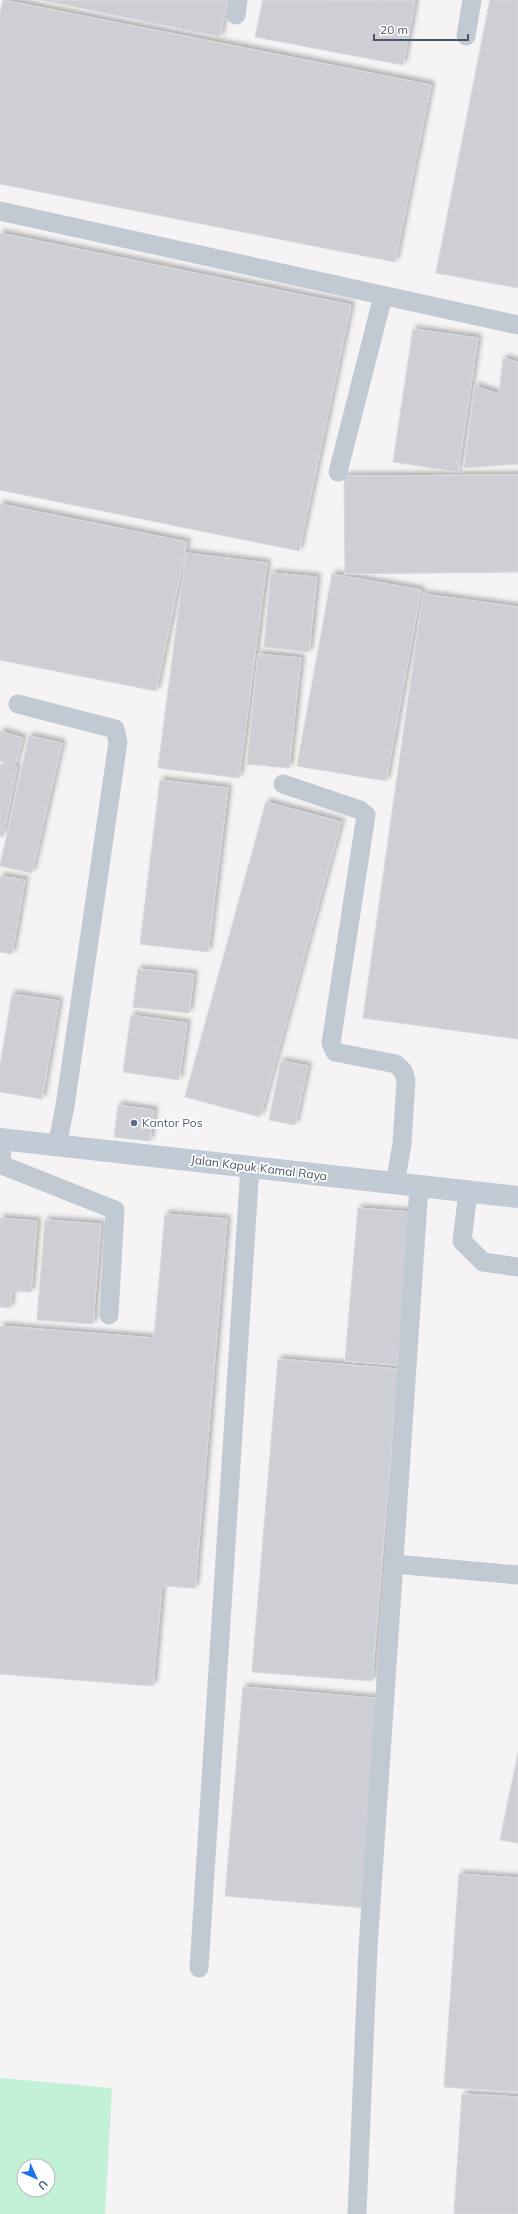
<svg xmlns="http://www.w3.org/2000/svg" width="518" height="2214" viewBox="0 0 518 2214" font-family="Mulish,sans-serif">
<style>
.green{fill:#c3f1d5;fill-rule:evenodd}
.building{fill:#cdcfd5;stroke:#d7d9de;filter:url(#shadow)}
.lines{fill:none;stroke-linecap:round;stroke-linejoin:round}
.lane{stroke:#c1cad2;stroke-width:19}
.secondary{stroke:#c1cbd6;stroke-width:22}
.service-dot{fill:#5c6f8a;stroke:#fff;stroke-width:1.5}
.labels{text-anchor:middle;stroke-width:3.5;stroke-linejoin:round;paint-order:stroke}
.service-label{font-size:12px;fill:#4e5e75;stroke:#fff;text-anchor:start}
.street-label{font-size:12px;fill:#4a5661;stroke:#fff}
</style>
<defs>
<filter id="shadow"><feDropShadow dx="3.5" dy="-3.5" stdDeviation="2" flood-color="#0004"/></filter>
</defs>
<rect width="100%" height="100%" fill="#f5f3f3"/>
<path class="green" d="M0 2078 112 2088 105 2214H0ZM24 2166H48V2190H24Z"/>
<g class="building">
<path d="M3 0 431 85 395 262 0 184V14Z"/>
<path d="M41 0H228L220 37Z"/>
<path d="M263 0 415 1 403 65 255 37Z"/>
<path d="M490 0H518V288L436 273Z"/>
<path d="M0 233 351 305 299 551 0 490Z"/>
<path d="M413 329 478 338 458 472 393 462Z"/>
<path d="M503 358 518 362V464L464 468 475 386 499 394Z"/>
<path d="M518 475V572L345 574 344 476Z"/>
<path d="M0 504 187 542 156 691 0 660Z"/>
<path d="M186 553 267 563 239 778 158 768Z"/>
<path d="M271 573 317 577 309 652 264 647Z"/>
<path d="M332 574 421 590 386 781 297 766Z"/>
<path d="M423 594 518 607V1039L363 1018Z"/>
<path d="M258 654 301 658 289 768 247 764Z"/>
<path d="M0 731 23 738 15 765 0 761Z"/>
<path d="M29 736 62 743 32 873 0 866Z"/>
<path d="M0 764 17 767 3 837 0 836Z"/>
<path d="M160 780 228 788 208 952 140 944Z"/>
<path d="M266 802 341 822 260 1117 185 1097Z"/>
<path d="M0 876 25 880 12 954 0 952Z"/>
<path d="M138 969 194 974 189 1013 133 1007Z"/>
<path d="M12 994 59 1001 42 1099 0 1092V1066Z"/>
<path d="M131 1015 187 1023 179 1080 123 1072Z"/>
<path d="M281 1061 308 1066 295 1125 269 1120Z"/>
<path d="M118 1105 154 1110 150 1141 114 1137Z"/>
<path d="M358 1208 410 1212 397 1365 345 1361Z"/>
<path d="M165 1214 227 1219 195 1588 162 1586 153 1686 0 1674V1326L154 1338Z"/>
<path d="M0 1218 37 1221 31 1292 12 1291 10 1308 0 1307Z"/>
<path d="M45 1220 101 1224 93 1324 37 1320Z"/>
<path d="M278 1359 398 1369 372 1681 252 1672Z"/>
<path d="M243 1687 385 1699 367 1908 225 1896Z"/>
<path d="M518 1753V1843L500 1840Z"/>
<path d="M459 1874 518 1878V2092L444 2087Z"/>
<path d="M462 2094 518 2097V2214H454Z"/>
</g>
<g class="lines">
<g class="lane">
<path d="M236 15 238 0"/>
<path d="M466 36 472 0"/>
<path d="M0 211 518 325"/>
<path d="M338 472 383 296"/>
<path d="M18 704 115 729 118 742 65 1106 57 1146"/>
<path d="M283 784 360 810 366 815 331 1043 335 1052 396 1064 403 1071 406 1080 402 1144 395 1184"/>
<path d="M1 1139 2 1165 115 1210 109 1315"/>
<path d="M468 1192 462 1241 483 1262 518 1267"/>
<path d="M394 1564 518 1575"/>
<path d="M199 1968 250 1166"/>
<path d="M357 2214 368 1948 419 1187"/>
</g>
<path class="secondary" d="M0 1139 518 1197"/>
</g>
<circle class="service-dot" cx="134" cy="1123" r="4"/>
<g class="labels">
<g class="service-label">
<text x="142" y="1127">Kantor Pos</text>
</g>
<g class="street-label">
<text transform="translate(259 1168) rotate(7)" y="4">Jalan Kapuk Kamal Raya</text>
</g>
</g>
<g transform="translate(36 2178) rotate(135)"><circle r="19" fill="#ffffff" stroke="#b7bbc0"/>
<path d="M0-3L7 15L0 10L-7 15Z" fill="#1a73e8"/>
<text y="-6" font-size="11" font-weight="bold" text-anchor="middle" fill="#4a5661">U</text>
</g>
<path d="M374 34v6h94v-6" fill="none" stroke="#4a5661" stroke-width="2"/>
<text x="380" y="34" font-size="12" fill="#4a5661" stroke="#ffffff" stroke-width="3" paint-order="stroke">20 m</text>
</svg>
